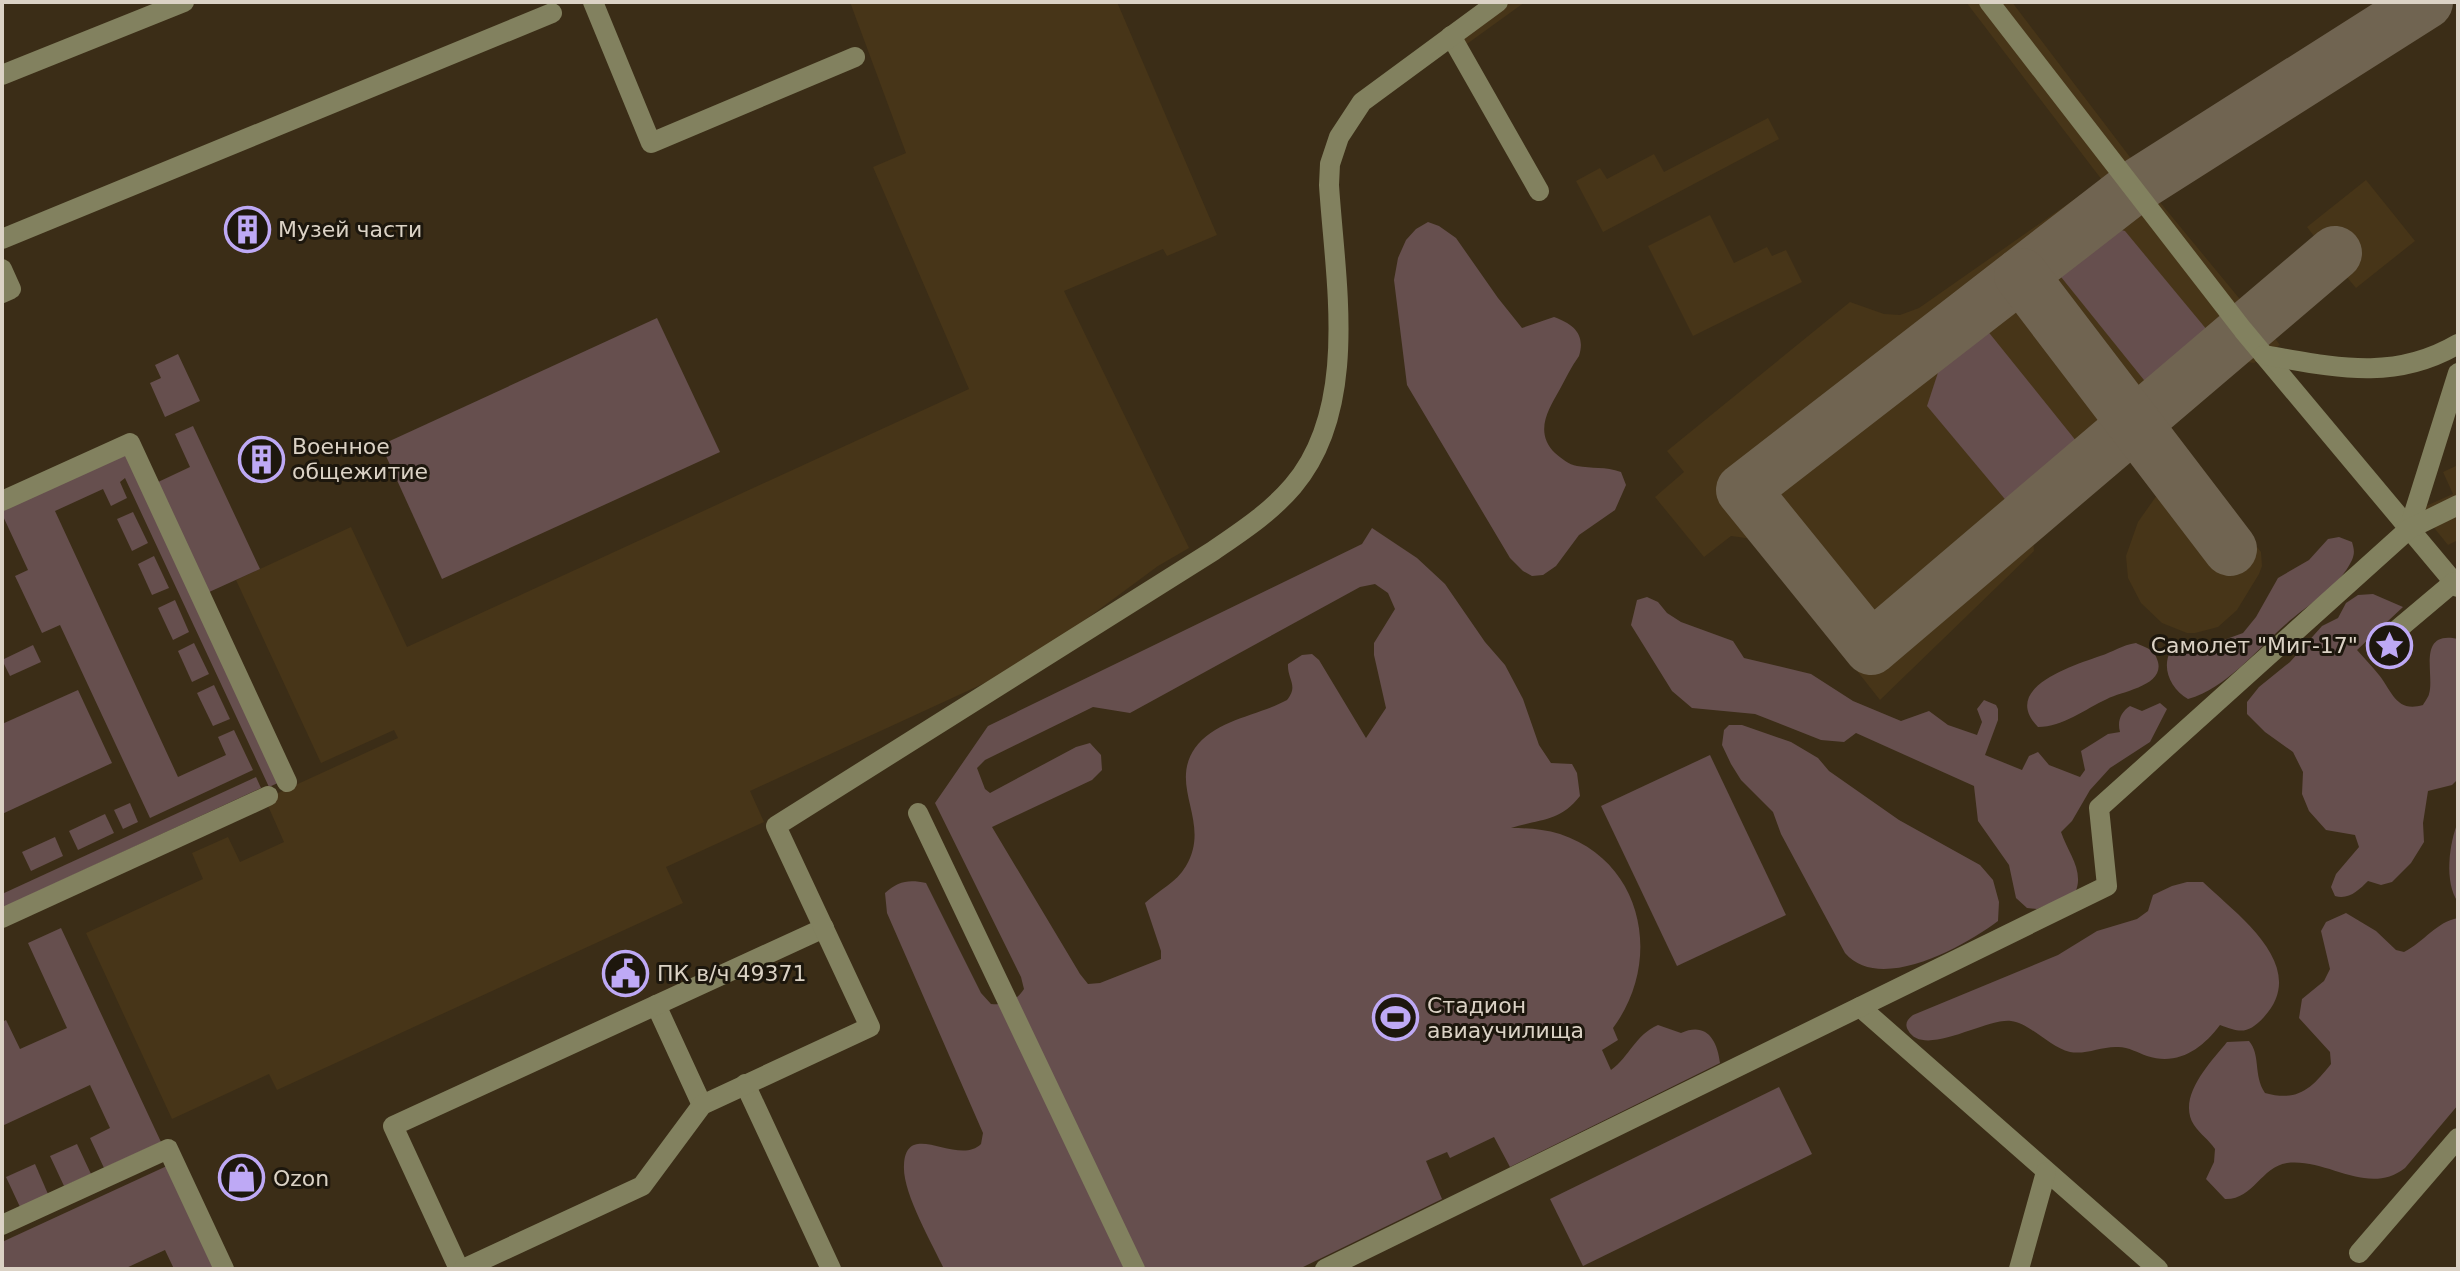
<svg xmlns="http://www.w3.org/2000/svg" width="2460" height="1271" viewBox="0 0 2460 1271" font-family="'DejaVu Sans',sans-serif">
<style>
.built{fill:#473518}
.green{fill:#664f4e;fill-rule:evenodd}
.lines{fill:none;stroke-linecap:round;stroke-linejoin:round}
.taxiway{stroke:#706451;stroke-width:54}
.minor{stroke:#82815f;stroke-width:20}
.labels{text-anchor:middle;stroke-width:6;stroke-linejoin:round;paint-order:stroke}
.poi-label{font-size:22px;fill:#dbd2c5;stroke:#1d170d;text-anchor:start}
</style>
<rect width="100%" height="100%" fill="#3b2d17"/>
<g class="built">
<path d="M850 2H1117L1217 235 1167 256 1163 249 1064 291 1189 548 1158 566 1024 665 750 791 764 822 666 867 683 903 277 1090 269 1074 172 1119 86 933 203 879 192 853 228 837 240 862 284 842 265 799 398 738 394 730 321 763 236 580 351 527 407 647 969 389 873 167 906 153Z"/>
<path d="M1482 2H1525L1453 54Z"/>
<path d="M1966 2H2012L2139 169 2394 2H2454L2154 195 2248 309 2323 248 2307 227 2366 180 2415 241 2356 288 2340 269 2267 328 2280 345 2254 363 2231 360 2159 421 2261 552 2262 566 2259 574 2237 610 2218 627 2195 633H2187L2162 623 2141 603 2128 578 2126 556 2138 522 2162 488 2129 446 2032 528 2034 551 1880 700 1753 539 1731 536 1704 557 1655 497 1684 472 1667 451 1850 302 1884 314 1900 315 1919 308 2102 180Z"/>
<path d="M1768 118 1779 139 1603 232 1576 181 1600 168 1607 179 1654 154 1664 172Z"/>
<path d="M1710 215 1734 263 1767 247 1772 256 1786 250 1802 282 1693 336 1648 246Z"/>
<path d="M2458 465V540L2448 545 2419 509 2453 494 2443 472Z"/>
</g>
<g class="green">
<path d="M1428 222 1439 226 1456 238 1498 298 1522 328 1554 317C1573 324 1586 334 1579 356 1571 367 1566 378 1560 389 1548 410 1534 432 1555 453 1561 458 1569 465 1577 466 1592 469 1605 466 1621 472L1626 485 1615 510 1579 535 1556 566 1543 575 1532 576 1523 571 1510 558 1407 385 1394 280 1398 258 1406 240 1416 229Z"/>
<path d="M2100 224 2125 231 2212 336 2152 390 2049 262Z"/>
<path d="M657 318 720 452 442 579 381 445Z"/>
<path d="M1978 319 2085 452 2014 510 1927 406 1948 342Z"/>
<path d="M178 354 200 401 165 417 150 383 161 378 155 365Z"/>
<path d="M193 426 260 569 207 593 156 483 190 467 175 434Z"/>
<path d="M127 453 280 782 269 787 125 478 120 482 127 498 111 506 103 489 55 511 178 777 226 755 218 737 234 730 253 770 150 818 60 625 42 633 15 576 28 570 2 514V510Z"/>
<path d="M133 512 148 543 132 551 117 519Z"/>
<path d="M1372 528 1417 558 1445 584 1485 642 1505 665 1523 699 1539 745 1551 763 1572 764 1577 773 1580 796C1560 822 1539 819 1511 828 1527 828 1543 829 1560 834 1644 862 1663 961 1613 1028L1618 1040 1602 1050 1611 1070C1630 1056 1635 1035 1658 1025L1681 1033C1706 1022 1717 1039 1720 1063L1510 1167 1494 1137 1450 1158 1447 1152 1426 1161 1442 1199 1299 1269H944C932 1243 902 1192 904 1165 906 1118 958 1167 981 1144L983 1133 887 913 885 893C898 881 909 879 926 883L981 993 991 1004C1007 1005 1015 1002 1024 989L1021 977 935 803 988 726 1362 544ZM1375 584 1388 593 1395 609 1374 643V655L1386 708 1366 738 1319 660 1312 654 1302 655 1288 664C1287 679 1299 686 1287 700 1258 716 1216 719 1195 748 1168 787 1212 822 1186 866 1176 883 1159 890 1145 903L1161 951V959L1100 983 1088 984 1080 974 992 827 1092 780 1102 770 1101 755 1090 743 1076 747 990 793 985 789 977 768 985 760 1093 707 1130 713 1360 587Z"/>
<path d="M2339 537 2352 542C2354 549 2355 553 2352 560 2339 588 2308 604 2286 624 2256 650 2227 688 2188 699 2170 689 2161 667 2171 650L2210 645 2243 633 2256 617 2278 578 2309 560 2328 539Z"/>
<path d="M154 556 169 588 152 595 138 564Z"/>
<path d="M2373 594 2403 607 2357 650C2364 658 2372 666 2379 675 2392 691 2396 713 2423 705 2424 703 2429 696 2429 694 2435 675 2416 630 2458 639V779L2452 785 2428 791 2423 823 2424 842 2411 863 2392 882 2381 885 2368 881C2359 890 2349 900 2335 896L2331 887 2336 874 2359 847 2355 835 2326 830 2309 811 2302 794 2303 772 2293 752 2265 732 2247 714V702L2259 687 2290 662 2322 626 2338 618 2346 603 2358 595Z"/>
<path d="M1647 597 1658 602 1667 613 1681 622 1733 641 1744 658 1811 674 1853 701 1901 721 1929 711 1948 725 1977 735 1982 722 1977 709 1984 700 1996 705 1998 709V720L1985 755 2022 770 2029 756 2038 752 2049 765 2080 777 2085 770 2081 751 2108 734 2120 732C2117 721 2121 712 2130 706L2142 711 2160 703 2167 709 2150 742 2110 768 2090 790 2072 821 2061 832C2068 853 2085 871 2075 893L2037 909 2027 908 2016 898 2009 865 1978 821 1974 786 1856 733 1844 742 1821 740 1755 714 1692 708 1672 691 1631 625 1637 600Z"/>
<path d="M175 600 189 632 173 640 158 608Z"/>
<path d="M194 643 209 674 192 682 178 651Z"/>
<path d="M2136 643C2146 648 2155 649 2158 662 2164 686 2123 691 2107 699 2085 709 2063 727 2038 727 2000 688 2072 666 2100 656 2113 652 2122 645 2136 643Z"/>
<path d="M33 645 41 662 10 676 2 660Z"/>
<path d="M214 685 230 719 213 726 197 693Z"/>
<path d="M78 690 112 763 2 814V724Z"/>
<path d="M1729 725H1742L1791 742 1818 758 1829 771 1899 820 1980 865 1993 880 1999 902 1998 921C1965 946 1880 994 1845 953L1781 834 1773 812 1741 780 1731 764 1722 745 1724 730Z"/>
<path d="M1710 755 1786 915 1677 966 1601 806Z"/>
<path d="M256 777 261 788 2 908V894Z"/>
<path d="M130 803 138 822 123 829 114 810Z"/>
<path d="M105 814 114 833 78 850 69 831Z"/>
<path d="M2458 822V902C2444 883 2449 843 2458 822Z"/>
<path d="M55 837 63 856 31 871 22 852Z"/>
<path d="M2187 882H2203C2236 914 2311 966 2264 1017 2248 1034 2241 1033 2220 1025 2202 1049 2178 1066 2147 1056 2138 1053 2129 1047 2118 1047 2102 1046 2086 1055 2070 1052 2049 1047 2030 1023 2011 1021 1985 1018 1923 1059 1908 1030 1904 1023 1908 1019 1913 1015L2058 955 2097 931 2137 919 2148 911 2153 895 2172 886Z"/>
<path d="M2346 913 2376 931 2396 950 2404 952C2424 942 2436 922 2458 918V1105L2405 1168C2368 1197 2328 1158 2287 1163 2261 1167 2253 1200 2225 1199L2206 1179 2214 1162 2215 1149C2209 1140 2200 1134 2194 1125 2176 1097 2211 1062 2227 1042L2249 1041C2261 1055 2253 1075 2265 1093 2298 1102 2311 1089 2331 1064L2330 1052 2299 1018 2302 999 2324 981 2330 969 2321 931 2326 922Z"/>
<path d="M61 928 161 1142 104 1168 90 1138 110 1128 90 1085 2 1126V1022L6 1020 20 1049 67 1028 28 943Z"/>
<path d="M1779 1087 1812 1154 1583 1266 1550 1199Z"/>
<path d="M77 1144 91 1174 64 1186 50 1156Z"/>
<path d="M35 1164 48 1194 20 1207 6 1177Z"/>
<path d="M169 1165 217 1269H174L165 1250 124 1269H2V1242Z"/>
</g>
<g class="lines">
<g class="taxiway">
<path d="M2335 253 1871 648 1743 490 2133 188 2426 2"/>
<path d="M2021 275 2230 549"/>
</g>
<g class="minor">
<path d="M593 2 651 143 855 57"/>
<path d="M1989 2 2243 330 2458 587"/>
<path d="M1451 36 1539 191"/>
<path d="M2 75 184 2"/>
<path d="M2 239 552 13"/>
<path d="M2 269 11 289 2 293"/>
<path d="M2264 355C2334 367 2393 382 2458 344"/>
<path d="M2 501 130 443 287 782"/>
<path d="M2409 529 2458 373"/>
<path d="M2391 635 2454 582"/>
<path d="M918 813 1135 1269"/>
<path d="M2 918 268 796"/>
<path d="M656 1005 702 1105"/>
<path d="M1860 1007 2158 1269"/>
<path d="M745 1084 831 1269"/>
<path d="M2 1225 168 1149 224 1269"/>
<path d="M2359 1253 2458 1138"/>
<path d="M459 1269 393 1126 824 928"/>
<path d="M463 1269 642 1186 702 1105 870 1027 776 826 1213 551C1242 531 1270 513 1293 486 1360 407 1335 280 1329 185L1330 164 1339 137 1362 102 1498 2"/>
<path d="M1325 1269 2107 886 2099 808 2409 529 2458 505"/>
<path d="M2019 1269 2046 1172"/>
</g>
</g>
<defs>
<symbol id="building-ring" viewBox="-11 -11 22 22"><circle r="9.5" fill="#1d170d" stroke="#bea9f5" stroke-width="1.5"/><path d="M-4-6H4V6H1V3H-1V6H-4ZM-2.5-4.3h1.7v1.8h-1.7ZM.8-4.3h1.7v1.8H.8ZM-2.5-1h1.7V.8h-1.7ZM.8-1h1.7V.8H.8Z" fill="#bea9f5"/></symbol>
<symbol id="sight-ring" viewBox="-11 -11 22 22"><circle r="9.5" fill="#1d170d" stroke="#bea9f5" stroke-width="1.5"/><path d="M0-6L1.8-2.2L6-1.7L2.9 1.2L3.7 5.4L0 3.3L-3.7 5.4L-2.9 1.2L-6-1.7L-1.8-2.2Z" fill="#bea9f5"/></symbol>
<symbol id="civic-ring" viewBox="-11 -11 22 22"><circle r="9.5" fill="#1d170d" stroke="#bea9f5" stroke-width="1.5"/><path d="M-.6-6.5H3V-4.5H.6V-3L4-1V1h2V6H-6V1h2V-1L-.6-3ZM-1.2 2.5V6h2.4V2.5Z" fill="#bea9f5"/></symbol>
<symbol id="stadium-ring" viewBox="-11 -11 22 22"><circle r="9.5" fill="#1d170d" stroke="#bea9f5" stroke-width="1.5"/><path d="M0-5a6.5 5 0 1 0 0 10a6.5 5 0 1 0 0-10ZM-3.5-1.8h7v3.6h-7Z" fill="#bea9f5"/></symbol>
<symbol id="shop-ring" viewBox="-11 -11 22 22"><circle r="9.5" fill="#1d170d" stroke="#bea9f5" stroke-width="1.5"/><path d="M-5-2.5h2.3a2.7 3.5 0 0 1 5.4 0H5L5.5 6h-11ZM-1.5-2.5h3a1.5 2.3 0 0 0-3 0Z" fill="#bea9f5"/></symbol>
</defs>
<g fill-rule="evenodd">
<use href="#building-ring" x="222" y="204" width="51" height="51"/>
<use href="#building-ring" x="236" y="434" width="51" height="51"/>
<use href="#sight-ring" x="2364" y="620" width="51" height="51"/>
<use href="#civic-ring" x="600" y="948" width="51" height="51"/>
<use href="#stadium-ring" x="1370" y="992" width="51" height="51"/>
<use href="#shop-ring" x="216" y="1152" width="51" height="51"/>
</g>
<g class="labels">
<g class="poi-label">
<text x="278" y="237">Музей части</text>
<text x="292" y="454">Военное<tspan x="292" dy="25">общежитие</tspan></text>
<text x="2358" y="653" text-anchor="end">Самолет "Миг-17"</text>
<text x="657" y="981">ПК в/ч 49371</text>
<text x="1427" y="1013">Стадион<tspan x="1427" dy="25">авиаучилища</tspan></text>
<text x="273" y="1186">Ozon</text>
</g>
</g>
<rect width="2460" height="1271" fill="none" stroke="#dbd2c5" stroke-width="8"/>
</svg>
